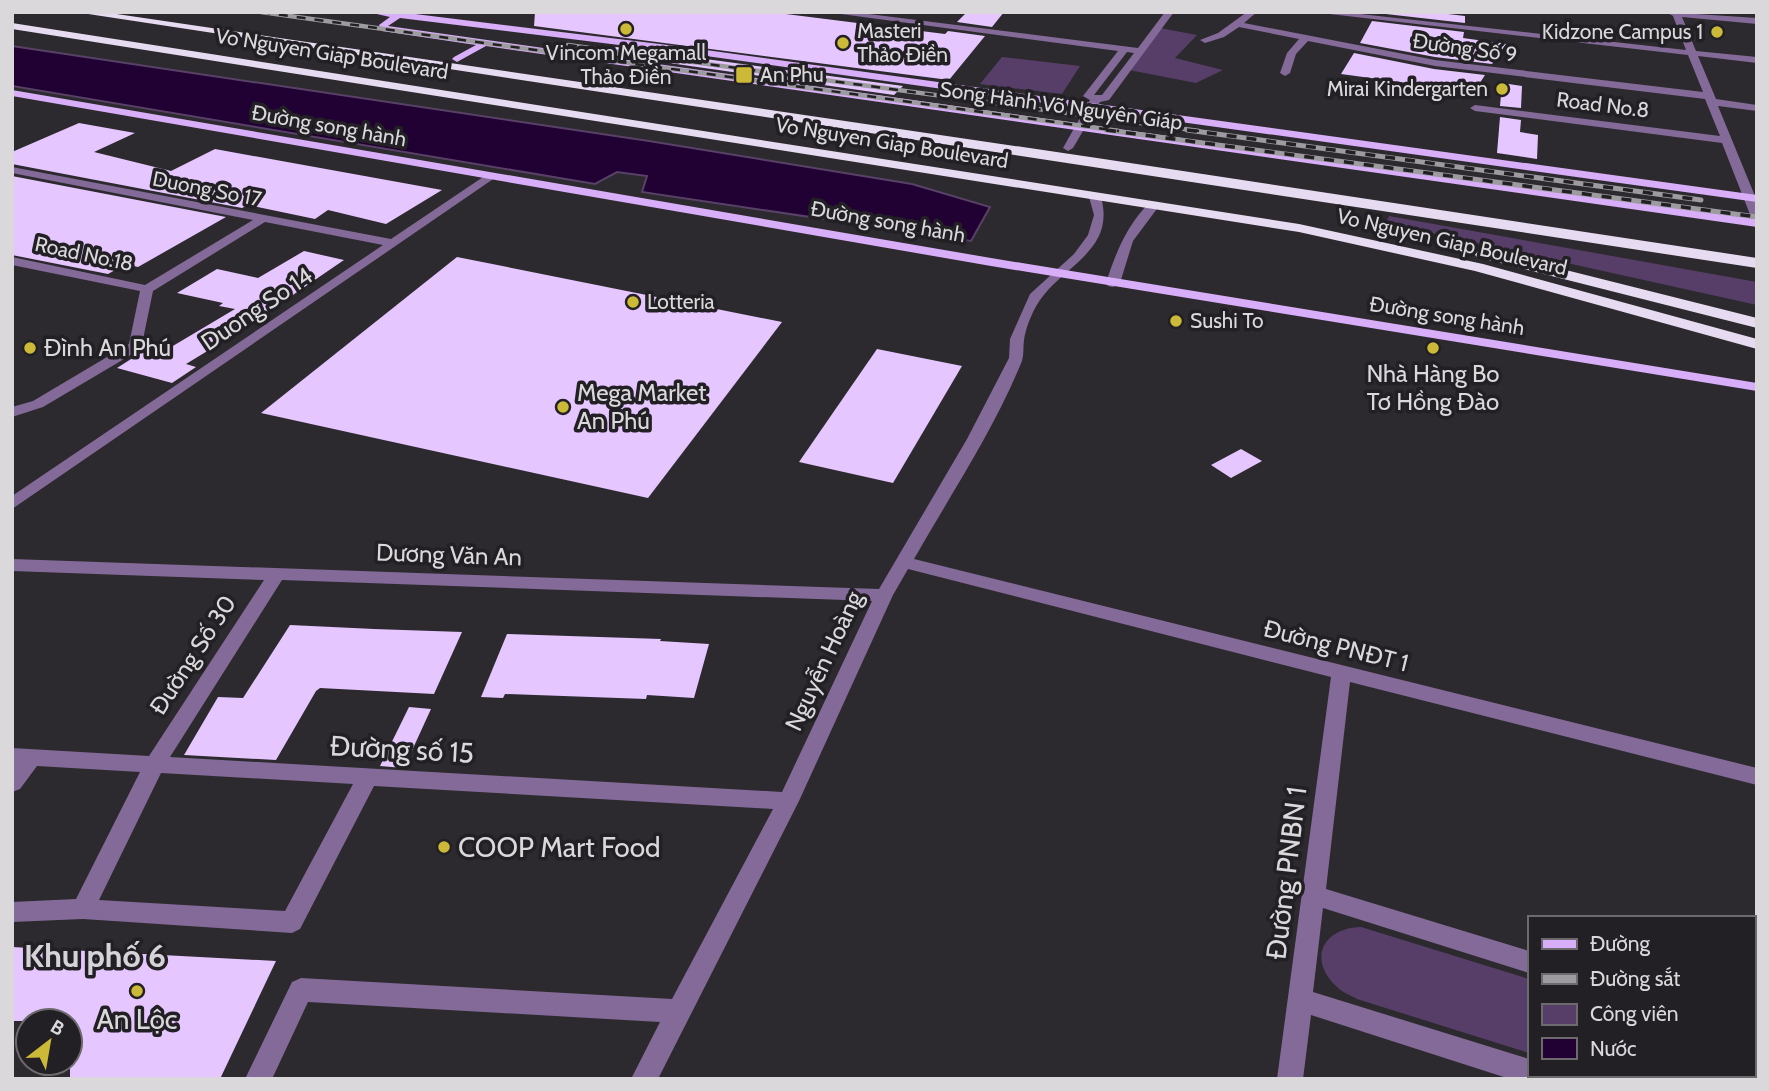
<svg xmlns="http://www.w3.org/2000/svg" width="1769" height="1091" viewBox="0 0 1769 1091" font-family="Cabin,sans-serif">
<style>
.green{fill:#573e69}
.water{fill:#210034;stroke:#584166;stroke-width:2}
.building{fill:#e6c6ff}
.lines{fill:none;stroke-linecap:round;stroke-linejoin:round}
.minor{fill:#846a98;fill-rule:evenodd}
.major{fill:#d9aef9;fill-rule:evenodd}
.highway{fill:#e7dbf1;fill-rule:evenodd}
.rail-far1-casing{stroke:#9d9b9f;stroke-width:4.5}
.rail-casing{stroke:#9d9b9f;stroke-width:5}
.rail-far1{stroke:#222024;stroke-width:2.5;stroke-dasharray:9;stroke-linecap:butt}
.rail{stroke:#222024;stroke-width:3.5;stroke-dasharray:10;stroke-linecap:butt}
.poi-dot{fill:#cdb938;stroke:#222024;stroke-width:2.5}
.labels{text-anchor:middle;stroke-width:7;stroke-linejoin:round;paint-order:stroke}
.far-poi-label{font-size:21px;fill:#dad8db;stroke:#222024;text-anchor:start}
.far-street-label{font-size:21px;fill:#dad8db;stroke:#222024}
.street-label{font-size:24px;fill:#dad8db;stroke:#222024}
.poi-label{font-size:24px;fill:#dad8db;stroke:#222024;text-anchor:start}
.near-street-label{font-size:28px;fill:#dad8db;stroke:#222024}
.near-poi-label{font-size:28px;fill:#dad8db;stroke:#222024;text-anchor:start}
.near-neighbourhood-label{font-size:32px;font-weight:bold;fill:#d5d3d8;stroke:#222024}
</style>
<rect width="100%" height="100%" fill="#2c2a2e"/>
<g class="green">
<path d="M1160 28 1197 35 1175 58 1223 70 1196 83 1129 70Z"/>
<path d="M1002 57 1080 66 1062 94 980 84Z"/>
<path d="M1389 216 1757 282V305L1386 223Z"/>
<path d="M1361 927 1529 979V1053L1357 999C1350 995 1342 992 1337 987 1307 959 1323 928 1361 927Z"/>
<path d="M1753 1061 1757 1065V1079H1610L1599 1075H1753Z"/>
</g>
<path class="water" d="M12 46 649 141 912 184 990 207 971 241 642 192 647 176 617 172 595 184 12 86Z"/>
<g class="building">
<path d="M535 12H770L945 34 948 31 985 36 949 80 534 26Z"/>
<path d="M967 12H1004L992 27 957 22Z"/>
<path d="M1431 12 1465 16V23L1377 13Z"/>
<path d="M1372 21 1464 32 1463 38 1506 44 1492 64 1435 57 1360 43Z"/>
<path d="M616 47 684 56 903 86 894 95 606 54Z"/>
<path d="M1354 53 1434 69 1485 75 1474 92 1341 74Z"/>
<path d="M1502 83 1522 86 1521 108 1500 106Z"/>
<path d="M1500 117 1521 120 1520 132 1538 135 1537 159 1497 153Z"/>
<path d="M79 123 135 133 94 152 171 171 215 149 442 190 386 224 328 210 315 219 248 205 242 208 12 164V152Z"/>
<path d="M12 176 226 217 138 267 126 264 108 274 12 255Z"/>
<path d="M304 251 344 260 237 333 186 364 196 367 172 383 117 368 142 352 156 356 235 309 219 306 223 303 177 293 217 269 258 278Z"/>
<path d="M457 257 782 322 648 498 261 413Z"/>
<path d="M877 349 962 366 893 483 799 462Z"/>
<path d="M1241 449 1262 461 1231 478 1211 465Z"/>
<path d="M290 625 374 629 462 632 434 694 320 688 316 691 276 760 184 755 218 697 243 698Z"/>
<path d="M507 634 661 639 660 641 709 644 694 698 647 695 646 699 505 694 503 698 481 697Z"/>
<path d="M409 707 431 709 404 768 380 766Z"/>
<path d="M12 947 276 961 220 1079H70V1021H12Z"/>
</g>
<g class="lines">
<g class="minor">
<path d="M826 12H853L1138 48 1165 12H1174L1109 100 1100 102 1073 148 1068 151 1063 148 1090 100 1083 96 1118 51ZM1127 52 1134 53 1102 95H1094Z"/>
<path d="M1247 12H1257L1244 23 1435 60 1703 92 1688 55 1312 12H1342L1686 50 1673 16 1666 12 1757 18V24L1682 17 1696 51 1757 57V63L1698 56 1716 99 1757 105V111L1718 106 1757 201V221L1751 217 1722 143 1475 111 1470 108 1475 105 1720 136 1705 99 1435 66 1308 41 1296 54 1290 73 1285 76 1280 73 1287 53 1299 39 1239 27 1224 37 1205 43 1200 40 1218 33Z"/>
<path d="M12 167 391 239 489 173 499 175 12 509V496L383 245 265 222 153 291 141 349 43 407 12 417V407L33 401 129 344 140 291 12 265V257L145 285 253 220 12 173Z"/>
<path d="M1095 193 1101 197C1115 248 1069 263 1043 296 1034 307 1026 326 1024 340 1023 347 1024 354 1022 361 994 430 951 494 914 559L1757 768V785L1350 682 1326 889 1529 951V973L1323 908 1313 992 1529 1059V1075H1563L1564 1079H1510L1311 1015 1303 1079H1277L1331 677 908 569 893 595 799 801 658 1079H631L660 1022 308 1002 272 1079H245L292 982 301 978 672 999 773 809 374 786 300 929 292 933 83 919 12 922V902L76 899 140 772 37 766 20 789 12 792V748L149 756 264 580 12 571V559L879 589 967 439 1009 358 1010 339 1030 294 1074 254 1088 235 1094 215 1089 197ZM282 580 872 601 782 792 170 757ZM161 773 353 784 285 911 99 900Z"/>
<path d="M1149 203 1159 206 1133 241 1120 283 1113 287 1108 286 1106 283C1116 252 1126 227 1149 203Z"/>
<path d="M1753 1019 1757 1020V1044L1753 1043Z"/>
</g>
<g class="major">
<path d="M368 12H399L684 47 1757 195V202L684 53 400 18 388 26 1757 219V227L486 46 457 62 452 59 454 57 476 45 382 31 379 25 390 17Z"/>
<path d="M12 90 991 258 1757 383V391L991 266 12 96Z"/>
</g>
<g class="highway">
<path d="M75 12H103L1097 158 1757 258V268Z"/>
<path d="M12 23 1299 224 1483 264 1757 339V349L1475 271 1299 232 12 29Z"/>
<path d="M1482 249 1757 318V328L1477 257 1474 254Z"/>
</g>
<defs>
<g id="rail-far1">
<path d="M261 12 1119 131"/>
<path d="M568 45 1199 131"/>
</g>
<g id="rail">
<path d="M1106 130 1757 217"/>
<path d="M1187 130 1701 200"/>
</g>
</defs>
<use href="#rail-far1" class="rail-far1-casing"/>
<use href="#rail" class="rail-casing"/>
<use href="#rail-far1" class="rail-far1"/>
<use href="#rail" class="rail"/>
</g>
<g class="poi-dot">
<circle cx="626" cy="29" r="7"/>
<circle cx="1717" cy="32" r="7"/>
<circle cx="843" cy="43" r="7"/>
<rect x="735" y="66" width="18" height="18" rx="3.5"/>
<circle cx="1502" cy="89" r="7"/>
<circle cx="633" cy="302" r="7"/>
<circle cx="1176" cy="321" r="7"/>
<circle cx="30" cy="348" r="7"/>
<circle cx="1433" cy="348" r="7"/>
<circle cx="563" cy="407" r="7"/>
<circle cx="444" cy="847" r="7"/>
<circle cx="137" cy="991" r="7"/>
</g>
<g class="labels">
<g class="far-poi-label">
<text x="857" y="38">Masteri<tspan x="857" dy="24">Thảo Điền</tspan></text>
<text x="1703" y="39" text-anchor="end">Kidzone Campus 1</text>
<text x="626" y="60" text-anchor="middle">Vincom Megamall<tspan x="626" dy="24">Thảo Điền</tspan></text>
<text x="760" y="82">An Phu</text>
<text x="1488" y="96" text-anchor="end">Mirai Kindergarten</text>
<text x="647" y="309">Lotteria</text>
<text x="1190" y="328">Sushi To</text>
</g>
<g class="far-street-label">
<text transform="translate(1465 48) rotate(8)" y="7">Đường Số 9</text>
<text transform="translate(332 54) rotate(9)" y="7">Vo Nguyen Giap Boulevard</text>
<text transform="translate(1603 105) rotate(7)" y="7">Road No.8</text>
<text transform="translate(1061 106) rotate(8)" y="7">Song Hành Võ Nguyên Giáp</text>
<text transform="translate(329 126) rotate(10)" y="7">Đường song hành</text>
<text transform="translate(892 143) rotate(9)" y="7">Vo Nguyen Giap Boulevard</text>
<text transform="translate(207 189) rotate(11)" y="7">Duong So 17</text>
<text transform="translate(888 222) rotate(10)" y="7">Đường song hành</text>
<text transform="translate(1452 242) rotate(13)" y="7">Vo Nguyen Giap Boulevard</text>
<text transform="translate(84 254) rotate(12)" y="7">Road No.18</text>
<text transform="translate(1447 316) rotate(9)" y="7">Đường song hành</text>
</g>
<g class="street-label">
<text transform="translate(257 309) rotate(-34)" y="8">Duong So 14</text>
<text transform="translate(449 555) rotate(2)" y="8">Dương Văn An</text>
<text transform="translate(1336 646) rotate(14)" y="8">Đường PNĐT 1</text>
<text transform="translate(193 655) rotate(-57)" y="8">Đường Số 30</text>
<text transform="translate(824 661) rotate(-65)" y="8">Nguyễn Hoàng</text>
</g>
<g class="poi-label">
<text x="44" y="356">Đình An Phú</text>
<text x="1433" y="382" text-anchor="middle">Nhà Hàng Bo<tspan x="1433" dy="28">Tơ Hồng Đào</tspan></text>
<text x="577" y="401">Mega Market<tspan x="577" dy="28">An Phú</tspan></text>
</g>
<g class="near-street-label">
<text transform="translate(402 749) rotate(3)" y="10">Đường số 15</text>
<text transform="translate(1286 873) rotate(-83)" y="10">Đường PNBN 1</text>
</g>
<g class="near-poi-label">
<text x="458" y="857">COOP Mart Food</text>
<text x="137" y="1029" text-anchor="middle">An Lộc</text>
</g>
<g class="near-neighbourhood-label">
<text x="95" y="967">Khu phố 6</text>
</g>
</g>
<rect width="1769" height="1091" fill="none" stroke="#dad8db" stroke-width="28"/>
<rect x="1528" y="916" width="228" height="161" fill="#222024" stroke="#6c6a6d" stroke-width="2"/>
<rect x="1542" y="939" width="35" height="10" fill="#d9aef9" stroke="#6c6a6d" stroke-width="2"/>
<text x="1590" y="951" font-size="21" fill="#dad8db">Đường</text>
<rect x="1542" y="974" width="35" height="10" fill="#9d9b9f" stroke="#6c6a6d" stroke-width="2"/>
<text x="1590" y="986" font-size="21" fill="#dad8db">Đường sắt</text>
<rect x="1542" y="1004" width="35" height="21" fill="#573e69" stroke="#6c6a6d" stroke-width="2"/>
<text x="1590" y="1021" font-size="21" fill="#dad8db">Công viên</text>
<rect x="1542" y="1038" width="35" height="21" fill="#210034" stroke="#6c6a6d" stroke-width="2"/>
<text x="1590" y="1056" font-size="21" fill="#dad8db">Nước</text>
<g transform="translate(49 1042) rotate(31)"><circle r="33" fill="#222024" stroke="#6c6a6d" stroke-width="2"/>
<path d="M0-5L12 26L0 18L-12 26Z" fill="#cdb938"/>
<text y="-10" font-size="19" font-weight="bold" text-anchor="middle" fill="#dad8db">B</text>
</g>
</svg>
